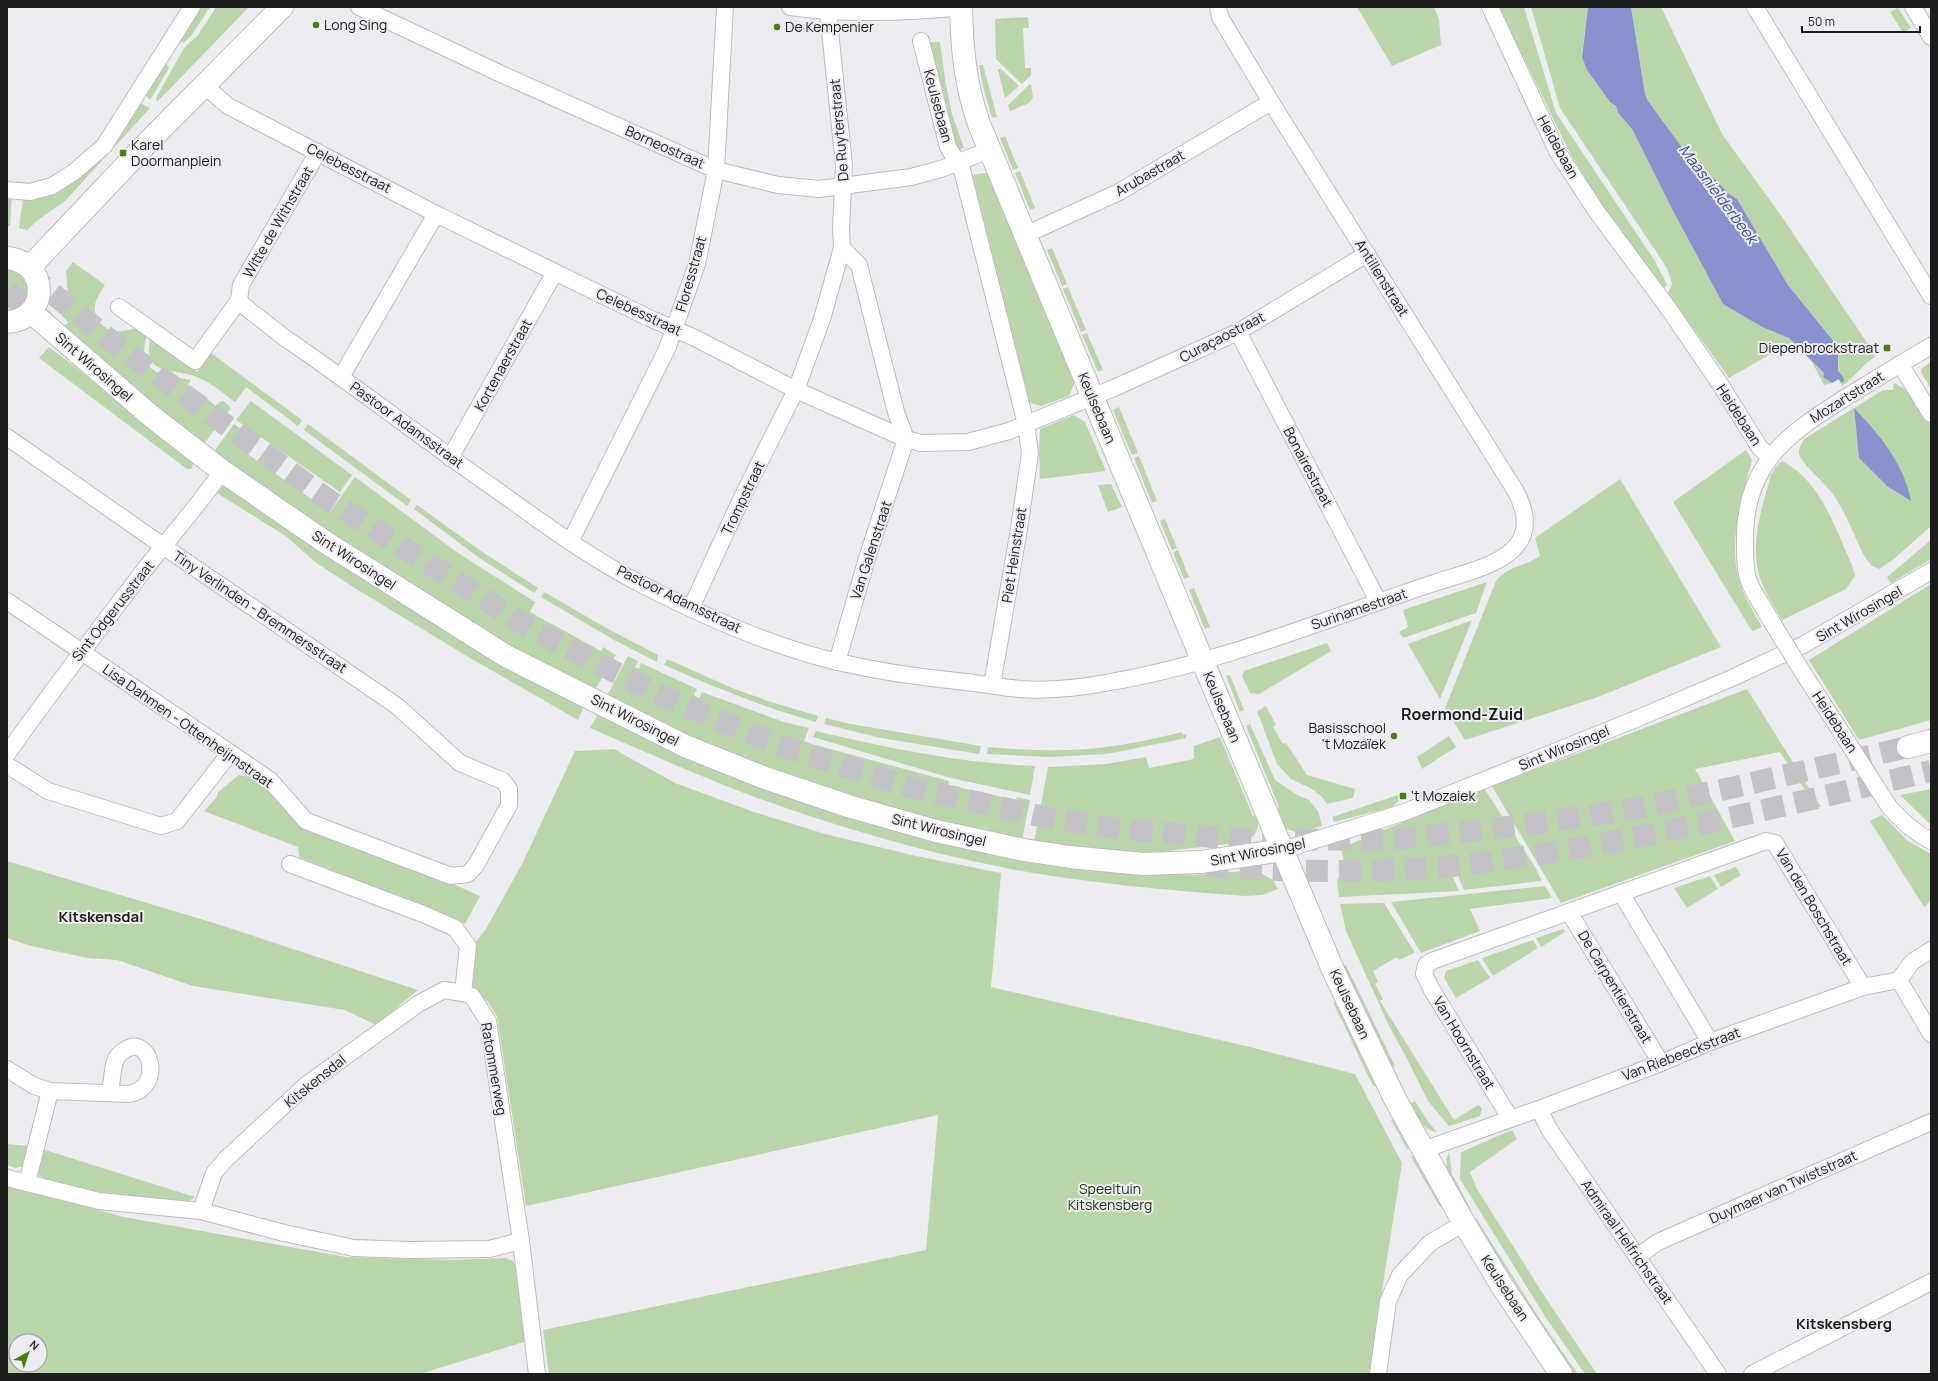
<svg xmlns="http://www.w3.org/2000/svg" width="1938" height="1381" viewBox="0 0 1938 1381" font-family="Manrope,sans-serif">
<style>
.green{fill:#bad5a9;fill-rule:evenodd}
.water{fill:#8891ce}
.lines{fill:none;stroke-linecap:round;stroke-linejoin:round}
.stream{stroke:#8891ce;stroke-width:4.5}
.highway-tunnel{stroke:#c3c3c7;stroke-width:22;stroke-dasharray:22 11;stroke-linecap:butt}
.street-casing{stroke:#bcbcc0;stroke-width:18}
.secondary-casing{stroke:#bcbcc0;stroke-width:24}
.highway-casing{stroke:#bcbcc0;stroke-width:24}
.street{stroke:#fff;stroke-width:16}
.secondary{stroke:#fff;stroke-width:22}
.highway{stroke:#fff;stroke-width:22}
.street-bridge-casing{stroke:#bcbcc0;stroke-width:18;stroke-linecap:butt}
.street-bridge{stroke:#fff;stroke-width:16}
.poi-dot{fill:#477d11;stroke:#ededf1;stroke-width:1.5}
.labels{text-anchor:middle;stroke-width:4;stroke-linejoin:round;paint-order:stroke}
.poi-label{font-size:14px;fill:#1c1c1d;stroke:#ededf1;text-anchor:start}
.street-label{font-size:14px;fill:#1c1c1d;stroke:#ededf1}
.park-label{font-size:14px;fill:#1a3106;stroke:#ededf1}
.water-label{font-size:15px;font-style:italic;fill:#414690;stroke:#ededf1}
.neighbourhood-label{font-size:15px;font-weight:bold;fill:#1c1c1d;stroke:#ededf1}
.quarter-label{font-size:16px;font-weight:bold;fill:#1c1c1d;stroke:#ededf1}
</style>
<rect width="100%" height="100%" fill="#ededf1"/>
<g class="green">
<path d="M199 7H210L191 36 183 43 179 40Z"/>
<path d="M216 7H249L157 102 156 98 184 48 198 35Z"/>
<path d="M1357 7H1434L1439 19 1441 45 1392 66Z"/>
<path d="M1499 7H1524L1556 113 1655 261 1667 285 1662 290 1601 204 1569 151Z"/>
<path d="M1531 7H1588L1582 54 1587 70 1610 102 1616 106 1618 113 1632 129 1672 209 1723 304 1762 327 1789 338 1824 373 1823 377 1832 383 1824 385 1812 362 1792 342 1729 378 1668 293 1672 284 1667 268 1560 108Z"/>
<path d="M1631 7H1661L1722 134 1780 214 1876 356C1863 364 1855 377 1842 386L1839 380 1841 378 1839 376 1838 351 1835 342 1788 285 1737 199 1728 193 1717 181 1692 161 1648 101 1645 94Z"/>
<path d="M1898 8 1911 28 1903 33 1890 12Z"/>
<path d="M1028 17 1029 28H1023L1025 68H1031V75L1022 84 996 59 995 19Z"/>
<path d="M926 42H940L945 79 952 114 964 148 957 150 952 146Z"/>
<path d="M165 62 169 68 150 100 145 95Z"/>
<path d="M979 65H983L997 117 992 118 984 90Z"/>
<path d="M998 69H1001L1019 86 1005 98Z"/>
<path d="M1030 84H1031L1033 98 1029 103 1010 111 1008 105Z"/>
<path d="M140 103 150 108 65 201 38 220 27 230 19 228 23 198 46 193Z"/>
<path d="M1005 136 1018 168 1013 170 1000 138Z"/>
<path d="M1020 171 1035 208 1030 210 1015 173Z"/>
<path d="M991 172 1076 379 1069 396 1041 406 1028 402 972 175Z"/>
<path d="M7 194 12 196 10 226H7Z"/>
<path d="M1052 248 1067 284 1062 286 1047 250Z"/>
<path d="M73 262 105 285C96 298 90 309 100 322 104 327 108 330 113 331 120 333 131 329 138 328L147 334C136 374 160 374 191 380L188 385 216 406 220 402 224 401 231 408 203 445 144 400 65 326 68 322 62 316 68 297 66 271Z"/>
<path d="M7 268C34 271 36 306 7 309Z"/>
<path d="M1068 287 1086 330 1081 332 1063 289Z"/>
<path d="M1087 333 1103 370 1098 372 1082 335Z"/>
<path d="M151 337 197 372 211 353 302 420 298 426 246 387 235 402C224 394 212 383 199 378 176 367 140 378 151 337Z"/>
<path d="M49 347 197 459 191 469H187L39 358Z"/>
<path d="M1931 362V389L1921 372 1922 368Z"/>
<path d="M1894 383 1909 391 1931 426V526L1894 559 1879 569 1872 566 1866 559C1855 539 1846 512 1832 493 1824 482 1805 467 1800 456 1797 450 1801 445 1804 439L1883 390H1893ZM1854 408 1887 486 1859 458Z"/>
<path d="M251 401 352 475 340 492 236 420Z"/>
<path d="M1119 407 1138 453 1132 455 1113 410Z"/>
<path d="M1074 415 1085 422 1106 471 1040 479 1039 452 1040 429Z"/>
<path d="M234 424 245 432 235 445 330 512 355 477 458 553 535 602 530 612 601 651 603 647 616 655 596 688 506 645 402 583 213 453Z"/>
<path d="M308 424 411 500 407 506 304 430Z"/>
<path d="M1746 450 1752 460C1742 499 1729 537 1738 577 1743 595 1753 611 1762 627L1752 631 1673 502Z"/>
<path d="M1139 456 1157 501 1152 503 1134 458Z"/>
<path d="M1782 461C1815 477 1831 516 1844 547 1848 557 1853 565 1855 576L1846 589 1782 620C1774 606 1763 591 1759 574 1750 541 1762 508 1771 475L1776 467Z"/>
<path d="M1620 479 1721 647 1598 697 1465 740 1445 708 1496 581C1505 568 1527 565 1540 556L1535 538Z"/>
<path d="M1111 484 1122 507 1108 512 1098 485Z"/>
<path d="M231 486 584 706 578 720 465 655 353 587 315 562 287 537 217 493 222 487Z"/>
<path d="M417 505 481 551 538 588 534 593 478 557 414 509Z"/>
<path d="M1165 519 1177 548 1172 550 1160 521Z"/>
<path d="M1931 540V559L1891 583 1887 577Z"/>
<path d="M1178 550 1189 577 1184 579 1173 553Z"/>
<path d="M1487 582 1476 613 1403 638 1399 632 1408 627 1403 610Z"/>
<path d="M1931 584V720L1859 740 1809 660Z"/>
<path d="M1194 588 1210 627 1205 629 1189 590Z"/>
<path d="M544 592 610 630 658 655 657 662 614 640 541 597Z"/>
<path d="M1472 620 1440 699 1408 644Z"/>
<path d="M1327 643 1331 651 1259 694 1250 693 1242 676 1244 671Z"/>
<path d="M628 656 638 661 635 667 639 669 641 663 697 689 694 695 699 698 702 692 784 722 809 728 804 741 812 744 949 781 948 785 1016 800 1017 797 1030 800 1022 840 935 822 759 767 657 724 608 694Z"/>
<path d="M667 659 732 688 768 701 818 716 816 722C763 707 714 687 664 665Z"/>
<path d="M1230 675 1244 710 1240 712 1226 676Z"/>
<path d="M1747 689 1821 807H1816L1780 752 1695 769 1735 841 1561 903 1492 786Z"/>
<path d="M1266 706 1276 725 1273 727 1283 744 1286 743 1307 775 1355 789 1353 798 1327 804 1322 797 1312 789 1291 779 1277 764 1257 711Z"/>
<path d="M598 714 700 761 1117 871 1194 875 1256 870 1273 880 1278 889 1262 895 1245 896C1166 890 1088 883 1011 869 921 852 830 825 744 793 692 773 641 750 590 728Z"/>
<path d="M826 718 845 723 981 746 979 754 881 738 824 724Z"/>
<path d="M1250 724 1275 780 1297 795 1309 800 1318 811 1322 826 1296 832 1283 828 1273 811 1279 807 1246 726Z"/>
<path d="M816 731C888 748 960 763 1035 766L1030 795 951 778 813 737Z"/>
<path d="M1182 732 1183 735 1186 734V738L1107 754 1049 757 987 754 988 747C1024 750 1061 752 1098 748 1126 745 1154 739 1182 732Z"/>
<path d="M1449 736 1456 747 1422 769 1417 757Z"/>
<path d="M1220 737 1253 816 1258 814C1260 828 1257 834 1246 842L1150 853H1109L1034 842 1048 767 1106 764 1146 757 1149 768 1194 759V746Z"/>
<path d="M614 749 675 783 754 812 825 834 916 856 1001 873 991 987 1246 1046 1355 1074 1402 1163 1369 1374H549L543 1330 926 1250 938 1115 526 1206 497 1016 488 1002 471 986 474 944 486 929 523 862 575 751Z"/>
<path d="M239 775 251 777 267 787 299 823 401 861 480 896 465 924 299 857 298 847 204 811 217 797 218 792Z"/>
<path d="M1484 788 1535 867 1542 881 1464 890 1458 876 1453 877 1459 891 1339 897 1337 881 1345 866 1341 848Z"/>
<path d="M1931 789V825L1900 795Z"/>
<path d="M1398 795 1400 800 1392 807 1334 822 1332 817Z"/>
<path d="M1882 815 1908 841 1931 854V900L1924 907 1870 821Z"/>
<path d="M7 861 214 923 418 990 376 1025 345 1010 193 986 117 960 88 958 31 946 7 938Z"/>
<path d="M1736 867 1741 875 1721 887 1714 875Z"/>
<path d="M1710 876 1718 889 1687 908 1674 888Z"/>
<path d="M1545 886 1552 898 1470 909 1480 931 1421 953 1391 902Z"/>
<path d="M1384 903 1415 953 1398 960 1397 957 1373 971 1378 982 1375 984 1383 999 1380 1001 1454 1120 1478 1105 1482 1108 1480 1116 1449 1126 1428 1101 1405 1055 1389 1026 1346 931 1340 904Z"/>
<path d="M1563 929 1565 932 1541 947 1536 938Z"/>
<path d="M1533 940 1538 948 1493 976 1482 958Z"/>
<path d="M1478 960 1490 978 1456 998 1444 978 1446 971Z"/>
<path d="M1346 965 1395 1066 1392 1068 1343 966Z"/>
<path d="M1333 1002H1335L1376 1086H1373Z"/>
<path d="M1415 1101 1429 1123 1438 1133C1420 1127 1419 1120 1410 1104Z"/>
<path d="M1391 1120H1393L1409 1149H1407Z"/>
<path d="M1512 1130 1517 1139 1470 1172 1477 1189 1545 1297 1597 1374H1585L1546 1318 1460 1179 1461 1152Z"/>
<path d="M7 1144 30 1146 25 1166 15 1168 7 1165Z"/>
<path d="M42 1149 195 1197 188 1202 104 1195 46 1180 38 1175Z"/>
<path d="M1449 1152 1452 1174 1471 1210 1469 1211C1460 1195 1439 1170 1449 1152Z"/>
<path d="M1413 1156 1442 1206 1440 1207 1411 1157Z"/>
<path d="M7 1186 124 1217 346 1257 453 1260 505 1258 513 1261 517 1269 527 1341 420 1374H7ZM16 1341H40V1365H16Z"/>
<path d="M1476 1218 1543 1324 1578 1374H1573L1474 1219Z"/>
</g>
<g class="water">
<path d="M1588 7H1631L1645 94 1648 101 1692 161 1717 181 1728 193 1737 199 1788 285 1836 344 1838 351V376L1839 379 1832 383 1823 377 1824 373 1789 338 1762 327 1723 304 1672 209 1632 129 1618 113 1616 106 1610 102 1587 70 1582 57Z"/>
<path d="M1854 408C1879 434 1904 464 1911 501L1887 486 1859 458Z"/>
</g>
<g class="lines">
<path class="stream" d="M1835 370 1842 380"/>
<g class="highway-tunnel">
<path d="M27 273 119 347 330 501 533 630 662 696 778 745 909 787 1049 818 1122 829 1235 839 1390 840 1525 825 1639 808 1735 787 1908 747"/>
<path d="M7 291 46 323"/>
<path d="M1207 866C1293 872 1382 874 1469 864 1625 845 1778 807 1931 771"/>
</g>
<defs>
<g id="street">
<path d="M359 7 499 73 716 170 778 185 819 189 911 177 941 169 989 150"/>
<path d="M790 7C848 15 905 13 963 7"/>
<path d="M1490 7 1557 151 1597 212 1671 312 1720 384 1760 448 1770 457"/>
<path d="M1755 7 1931 296"/>
<path d="M1913 7 1931 37"/>
<path d="M921 41 948 147 962 170 1026 424 1030 453 1019 529 992 685"/>
<path d="M205 86 228 106 436 214 649 318 695 338 796 390 906 439 921 443 968 442 1009 431 1114 388 1238 332 1367 254"/>
<path d="M318 152 241 285 239 300 244 306 285 338C357 387 426 441 498 491 544 524 590 558 641 584 703 616 770 646 838 662 877 671 917 677 957 681 978 683 999 687 1020 689 1048 691 1078 688 1105 683 1220 664 1327 618 1437 582 1484 567 1550 555 1515 490L1271 102 1220 17 1218 7"/>
<path d="M7 190 30 192 52 186 74 172 104 146 192 7"/>
<path d="M1025 235 1119 192 1271 102"/>
<path d="M119 307 195 361 239 300"/>
<path d="M1238 332 1378 601"/>
<path d="M1900 364 1931 414"/>
<path d="M341 377 436 214"/>
<path d="M7 437 163 546 397 706 460 763 503 781 509 789V805L476 865 468 874 451 876 306 821 270 780 7 601"/>
<path d="M450 458 555 272"/>
<path d="M570 542 667 349 697 264 716 170 725 7"/>
<path d="M691 608 744 493 796 390 822 319 842 248 841 230 844 165 828 12"/>
<path d="M1767 614C1761 603 1752 591 1748 579 1744 565 1745 548 1745 534 1747 460 1792 431 1848 396 1876 379 1903 362 1931 346"/>
<path d="M837 662 868 555 906 439 896 412 859 265 842 248"/>
<path d="M1800 668 1890 808C1902 821 1915 833 1931 841"/>
<path d="M7 754C52 691 98 630 145 569 171 536 199 505 222 471"/>
<path d="M7 765 48 791 161 826 177 821 230 753"/>
<path d="M1283 850 1405 812 1636 719 1732 678 1803 645 1931 571"/>
<path d="M290 864 423 914 455 928 468 946 463 993 472 996 488 1021 521 1241 537 1374"/>
<path d="M1621 893 1710 1042"/>
<path d="M1569 912 1661 1063"/>
<path d="M1899 980 1931 1034"/>
<path d="M7 1069 34 1086 50 1091 129 1094C165 1088 150 1033 125 1050 121 1052 118 1055 116 1059 112 1068 112 1082 110 1093"/>
<path d="M1539 1109 1549 1129 1718 1374"/>
<path d="M1510 1118 1432 990 1424 974 1426 965 1432 961 1766 841 1775 843 1863 987"/>
<path d="M1423 1150 1539 1109 1661 1063 1710 1042 1863 987 1899 980 1912 962 1931 950"/>
<path d="M7 1178 99 1201 201 1211 284 1233 354 1248 409 1250 489 1249 521 1241"/>
<path d="M27 1183 50 1091"/>
<path d="M201 1211 214 1173 226 1159 306 1085 418 1004 444 990 463 993"/>
<path d="M1637 1257 1658 1242 1931 1122"/>
<path d="M1378 1374 1388 1301 1400 1275 1430 1243 1464 1223"/>
<path d="M1752 1374 1931 1282"/>
</g>
<g id="secondary">
<path d="M961 7C962 49 965 84 979 124L1203 662 1333 970 1395 1099 1464 1223 1502 1286 1561 1374"/>
<path d="M7 258C50 262 49 320 7 322"/>
<path d="M30 267 151 139 282 7"/>
<path d="M31 312 151 416 222 471 325 542 506 656 685 746 765 778 848 806 936 831 1024 850 1070 857 1143 864 1201 862 1283 850"/>
</g>
<path id="highway" d="M1908 747 1931 741"/>
</defs>
<use href="#street" class="street-casing"/>
<use href="#secondary" class="secondary-casing"/>
<use href="#highway" class="highway-casing"/>
<use href="#street" class="street"/>
<use href="#secondary" class="secondary"/>
<use href="#highway" class="highway"/>
<defs>
<path id="street-bridge" d="M1767 614 1800 668"/>
</defs>
<use href="#street-bridge" class="street-bridge-casing"/>
<use href="#street-bridge" class="street-bridge"/>
</g>
<g class="poi-dot">
<circle cx="316" cy="25" r="4"/>
<circle cx="777" cy="27" r="4"/>
<rect x="119" y="149" width="8" height="8" rx="2"/>
<rect x="1883" y="344" width="8" height="8" rx="2"/>
<circle cx="1394" cy="736" r="4"/>
<rect x="1399" y="792" width="8" height="8" rx="2"/>
</g>
<g class="labels">
<g class="poi-label">
<text x="324" y="30">Long Sing</text>
<text x="785" y="32">De Kempenier</text>
<text x="131" y="150">Karel<tspan x="131" dy="16">Doormanplein</tspan></text>
<text x="1879" y="353" text-anchor="end">Diepenbrockstraat</text>
<text x="1386" y="733" text-anchor="end">Basisschool<tspan x="1386" dy="16">'t Mozaïek</tspan></text>
<text x="1411" y="801">'t Mozaiek</text>
</g>
<g class="street-label">
<text transform="translate(938 106) rotate(75)" y="5">Keulsebaan</text>
<text transform="translate(839 130) rotate(-95)" y="5">De Ruyterstraat</text>
<text transform="translate(665 147) rotate(24)" y="5">Borneostraat</text>
<text transform="translate(1558 147) rotate(61)" y="5">Heidebaan</text>
<text transform="translate(349 168) rotate(27)" y="5">Celebesstraat</text>
<text transform="translate(1150 173) rotate(-30)" y="5">Arubastraat</text>
<text transform="translate(278 222) rotate(-60)" y="5">Witte de Withstraat</text>
<text transform="translate(691 274) rotate(-74)" y="5">Floresstraat</text>
<text transform="translate(1382 278) rotate(58)" y="5">Antillenstraat</text>
<text transform="translate(639 312) rotate(25)" y="5">Celebesstraat</text>
<text transform="translate(1222 337) rotate(-27)" y="5">Curaçaostraat</text>
<text transform="translate(503 365) rotate(-61)" y="5">Kortenaerstraat</text>
<text transform="translate(94 367) rotate(41)" y="5">Sint Wirosingel</text>
<text transform="translate(1847 397) rotate(-32)" y="5">Mozartstraat</text>
<text transform="translate(1097 408) rotate(67)" y="5">Keulsebaan</text>
<text transform="translate(1739 415) rotate(57)" y="5">Heidebaan</text>
<text transform="translate(407 425) rotate(36)" y="5">Pastoor Adamsstraat</text>
<text transform="translate(1308 467) rotate(62)" y="5">Bonairestraat</text>
<text transform="translate(743 498) rotate(-64)" y="5">Trompstraat</text>
<text transform="translate(871 550) rotate(-72)" y="5">Van Galenstraat</text>
<text transform="translate(1014 555) rotate(-81)" y="5">Piet Heinstraat</text>
<text transform="translate(354 560) rotate(33)" y="5">Sint Wirosingel</text>
<text transform="translate(679 599) rotate(26)" y="5">Pastoor Adamsstraat</text>
<text transform="translate(1359 609) rotate(-19)" y="5">Surinamestraat</text>
<text transform="translate(113 611) rotate(-52)" y="5">Sint Odgerusstraat</text>
<text transform="translate(260 612) rotate(34)" y="5">Tiny Verlinden - Bremmersstraat</text>
<text transform="translate(1859 614) rotate(-30)" y="5">Sint Wirosingel</text>
<text transform="translate(1222 707) rotate(67)" y="5">Keulsebaan</text>
<text transform="translate(635 720) rotate(27)" y="5">Sint Wirosingel</text>
<text transform="translate(1835 722) rotate(57)" y="5">Heidebaan</text>
<text transform="translate(188 726) rotate(35)" y="5">Lisa Dahmen - Ottenheijmstraat</text>
<text transform="translate(1564 748) rotate(-22)" y="5">Sint Wirosingel</text>
<text transform="translate(939 830) rotate(14)" y="5">Sint Wirosingel</text>
<text transform="translate(1258 852) rotate(-11)" y="5">Sint Wirosingel</text>
<text transform="translate(1814 907) rotate(59)" y="5">Van den Boschstraat</text>
<text transform="translate(1615 987) rotate(59)" y="5">De Carpentierstraat</text>
<text transform="translate(1350 1004) rotate(65)" y="5">Keulsebaan</text>
<text transform="translate(1464 1043) rotate(59)" y="5">Van Hoornstraat</text>
<text transform="translate(1681 1054) rotate(-21)" y="5">Van Riebeeckstraat</text>
<text transform="translate(494 1069) rotate(80)" y="5">Ratommerweg</text>
<text transform="translate(315 1081) rotate(-39)" y="5">Kitskensdal</text>
<text transform="translate(1783 1187) rotate(-24)" y="5">Duymaer van Twiststraat</text>
<text transform="translate(1627 1242) rotate(55)" y="5">Admiraal Helfrichstraat</text>
<text transform="translate(1505 1288) rotate(57)" y="5">Keulsebaan</text>
</g>
<g class="park-label">
<text x="1110" y="1194">Speeltuin<tspan x="1110" dy="16">Kitskensberg</tspan></text>
</g>
<g class="water-label">
<text transform="translate(1718 194) rotate(53)" y="5">Maasnielderbeek</text>
</g>
<g class="neighbourhood-label">
<text x="101" y="922">Kitskensdal</text>
<text x="1844" y="1329">Kitskensberg</text>
</g>
<g class="quarter-label">
<text x="1462" y="720">Roermond-Zuid</text>
</g>
</g>
<rect width="1938" height="1381" fill="none" stroke="#1c1c1d" stroke-width="16"/>
<g transform="translate(28 1353) rotate(40)"><circle r="19" fill="#ededf1" stroke="#99999c"/>
<path d="M0-3L7 15L0 10L-7 15Z" fill="#477d11"/>
<text y="-6" font-size="11" font-weight="bold" text-anchor="middle" fill="#1c1c1d">N</text>
</g>
<path d="M1802 26v6h118v-6" fill="none" stroke="#1c1c1d" stroke-width="2"/>
<text x="1808" y="26" font-size="12" fill="#1c1c1d" stroke="#ededf1" stroke-width="3" paint-order="stroke">50 m</text>
</svg>
